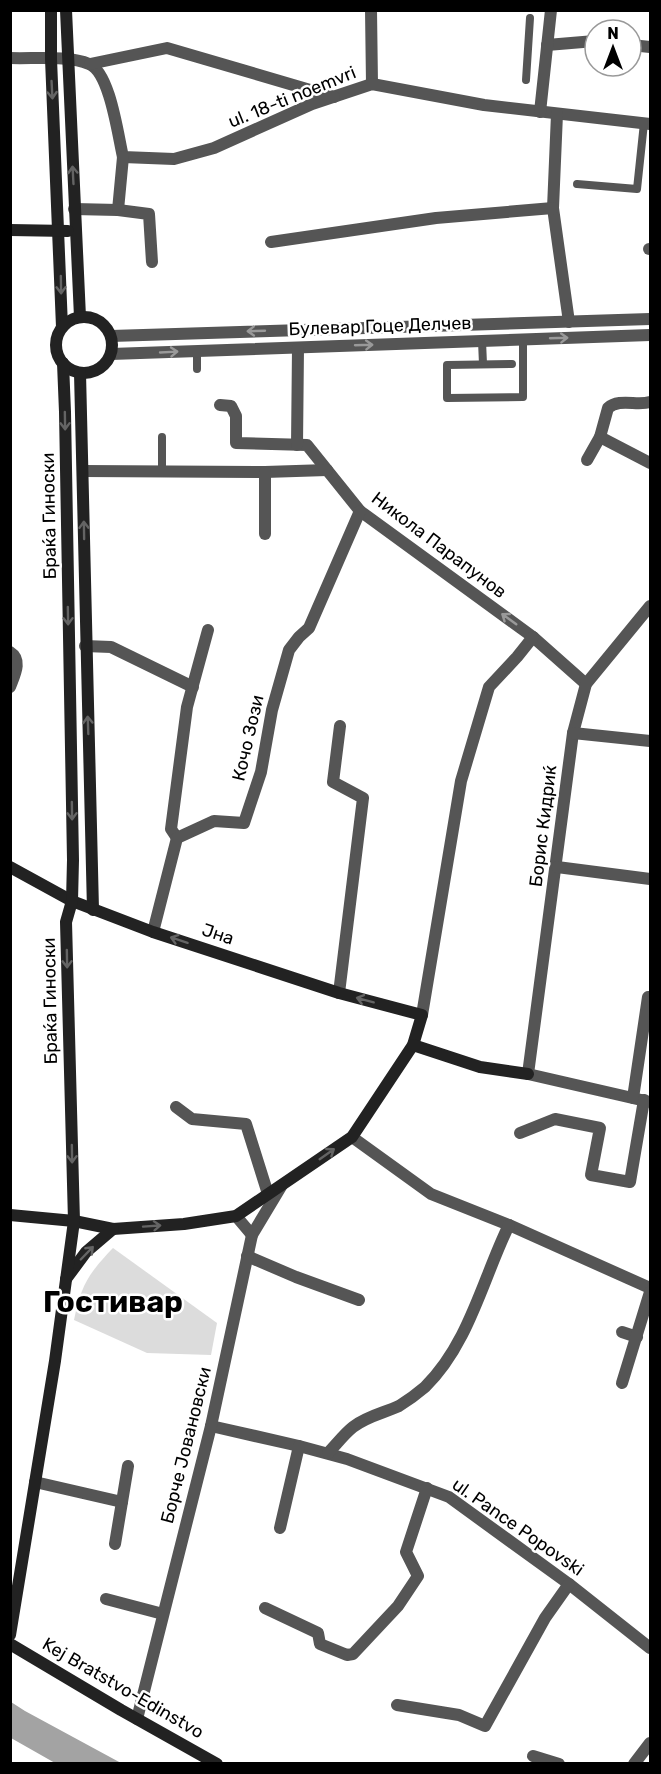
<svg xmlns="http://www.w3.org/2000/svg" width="661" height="1774" viewBox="0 0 661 1774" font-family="Rubik,sans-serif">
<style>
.green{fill:#dcdcdc}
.water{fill:#a3a3a3}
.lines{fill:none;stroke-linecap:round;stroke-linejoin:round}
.lane{stroke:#555;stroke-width:8}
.street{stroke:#555;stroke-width:12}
.secondary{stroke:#222;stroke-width:12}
.oneway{stroke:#646464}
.oneway2{stroke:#999}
.labels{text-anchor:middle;stroke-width:5;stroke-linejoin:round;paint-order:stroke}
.street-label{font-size:18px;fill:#000;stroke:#fff}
.town-label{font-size:30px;font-weight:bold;fill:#000;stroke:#fff}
</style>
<rect width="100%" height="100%" fill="#fff"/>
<path class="green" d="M113 1248 217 1323 211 1355 147 1353 74 1320C81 1285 89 1273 113 1248Z"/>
<path class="water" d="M11 1702 25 1711 121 1763H55L11 1738Z"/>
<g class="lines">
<g class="lane">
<path d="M526 80 530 18"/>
<path d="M577 184 637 189 644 123"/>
<path d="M482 341 483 364"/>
<path d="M197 350V369"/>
<path d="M512 364 447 365V398L523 397V339"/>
<path d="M162 471V437"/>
</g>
<g class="street">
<path d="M371 10 372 84"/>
<path d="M547 45 595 41"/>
<path d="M631 45 650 47"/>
<path d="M10 58C33 59 69 55 89 64 110 72 118 136 123 157L174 159 214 148 312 104 372 84 484 105 650 124"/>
<path d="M90 64 167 48 334 97"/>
<path d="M540 112 551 10"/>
<path d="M557 114 553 208 569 322"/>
<path d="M74 209 118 210 149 214 152 262"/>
<path d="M118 210 123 157"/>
<path d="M271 242 436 218 553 208"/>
<path d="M649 249H650"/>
<path d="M111 336 650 319"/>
<path d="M111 354 650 335"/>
<path d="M220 405 231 406 236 416V443L307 445 360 511 533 637 586 684"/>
<path d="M600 437 650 463"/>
<path d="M297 445 298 348"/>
<path d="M587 460 600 437 608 408C619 398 637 406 650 402"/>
<path d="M83 471 265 472 327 470"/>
<path d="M265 472V534"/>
<path d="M650 606 586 684 573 733 528 1074 650 1102"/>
<path d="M85 646 111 647 193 687"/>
<path d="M10 652C23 660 14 676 10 687"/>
<path d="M573 733 650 741"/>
<path d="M177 838 171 829 187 707 208 630"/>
<path d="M557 867 650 879"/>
<path d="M153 932 177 838 214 821 244 823 261 772 272 710 289 650 299 637 309 628 360 511"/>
<path d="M339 993 363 798 333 782 340 726"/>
<path d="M422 1015 461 781 489 687 517 657 533 637"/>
<path d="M633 1098 648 997"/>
<path d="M176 1107 192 1119 246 1124 268 1194"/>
<path d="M520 1133 555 1119 600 1128 591 1175 630 1182 644 1100"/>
<path d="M352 1137 431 1194 509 1225 650 1288"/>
<path d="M236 1216 252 1235"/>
<path d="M247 1256 296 1277 359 1300"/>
<path d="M622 1332 637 1337"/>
<path d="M622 1383 650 1292"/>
<path d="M211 1426 299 1446 347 1459 449 1497 569 1584 650 1648"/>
<path d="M328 1453C336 1445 344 1434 353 1427 367 1416 384 1413 399 1406 407 1401 418 1393 425 1387 469 1344 483 1278 509 1225"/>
<path d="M35 1482 122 1502"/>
<path d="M280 1528 299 1446"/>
<path d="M115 1544 128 1466"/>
<path d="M106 1599 163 1614"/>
<path d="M265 1608 318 1633 320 1644 347 1655 353 1654 398 1606 418 1576 406 1552 427 1488"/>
<path d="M397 1705 459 1715 485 1726 545 1618 569 1584"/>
<path d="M137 1719 211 1426 252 1235 282 1185"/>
<path d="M533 1756 559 1764"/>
<path d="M634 1764 650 1743"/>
</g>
<g class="secondary">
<path d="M51 10V59L62 327"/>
<path d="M66 10 80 317"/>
<path d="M10 230 68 231"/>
<circle cx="84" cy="345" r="28"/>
<path d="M80 373 93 910"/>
<path d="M10 867 72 901 153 932 339 993 422 1015 413 1045 352 1137 236 1216 184 1224 113 1229 74 1221 10 1215"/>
<path d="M413 1045 480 1067 528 1074"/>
<path d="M66 1279 86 1252 113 1229"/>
<path d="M10 1635 55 1361 74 1221 66 922 72 901 73 860 65 412 63 363"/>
<path d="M10 1644 121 1710 217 1764"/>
</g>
</g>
<defs><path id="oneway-shaft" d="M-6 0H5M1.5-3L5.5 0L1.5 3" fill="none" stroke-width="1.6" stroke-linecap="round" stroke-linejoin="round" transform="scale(1.5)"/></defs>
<g class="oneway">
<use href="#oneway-shaft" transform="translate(52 90) rotate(87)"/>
<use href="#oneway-shaft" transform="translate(73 175) rotate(-93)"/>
<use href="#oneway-shaft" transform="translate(61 285) rotate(89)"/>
<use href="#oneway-shaft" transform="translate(65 421) rotate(89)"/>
<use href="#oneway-shaft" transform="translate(84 530) rotate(-91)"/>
<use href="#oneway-shaft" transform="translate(68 616) rotate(89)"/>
<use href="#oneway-shaft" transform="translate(88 725) rotate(-92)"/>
<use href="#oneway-shaft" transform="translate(72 811) rotate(89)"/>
<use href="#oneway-shaft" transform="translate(179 940) rotate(-162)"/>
<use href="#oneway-shaft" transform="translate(67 959) rotate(89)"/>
<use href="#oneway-shaft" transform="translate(365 1000) rotate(-165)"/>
<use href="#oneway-shaft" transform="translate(72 1154) rotate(89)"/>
<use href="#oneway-shaft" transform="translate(327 1154) rotate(-35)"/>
<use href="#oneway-shaft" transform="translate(152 1226) rotate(-4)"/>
<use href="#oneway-shaft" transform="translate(87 1253) rotate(-46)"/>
</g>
<g class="oneway2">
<use href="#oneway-shaft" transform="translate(256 331) rotate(178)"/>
<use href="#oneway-shaft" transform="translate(559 338) rotate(-2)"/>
<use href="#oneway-shaft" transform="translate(364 345) rotate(-2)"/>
<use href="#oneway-shaft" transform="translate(169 352) rotate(-3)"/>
<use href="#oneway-shaft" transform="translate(509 619) rotate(-144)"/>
</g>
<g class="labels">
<g class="street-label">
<text transform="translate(292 97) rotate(-22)" y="6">ul. 18-ti noemvri</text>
<text transform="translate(380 326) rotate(-2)" y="6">Булевар Гоце Делчев</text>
<text transform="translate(49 516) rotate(-91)" y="6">Браќа Гиноски</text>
<text transform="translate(439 545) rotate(37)" y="6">Никола Парапунов</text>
<text transform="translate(248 738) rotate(-77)" y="6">Кочо Зози</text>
<text transform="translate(543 826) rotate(-83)" y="6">Борис Кидриќ</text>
<text transform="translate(218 934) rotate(18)" y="6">Јна</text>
<text transform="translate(50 1001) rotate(-91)" y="6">Браќа Гиноски</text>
<text transform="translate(186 1445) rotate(-76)" y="6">Борче Јовановски</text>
<text transform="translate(518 1527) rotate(35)" y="6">ul. Pance Popovski</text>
<text transform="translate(123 1688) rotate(30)" y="6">Kej Bratstvo-Edinstvo</text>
</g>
<g class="town-label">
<text x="113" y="1312">Гостивар</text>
</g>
</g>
<rect width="661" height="1774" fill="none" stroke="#000000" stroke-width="24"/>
<g transform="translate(613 48)"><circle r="28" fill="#ffffff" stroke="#999999" stroke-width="1.5"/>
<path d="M0-4.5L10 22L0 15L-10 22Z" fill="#000000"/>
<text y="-9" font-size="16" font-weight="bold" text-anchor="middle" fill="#000000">N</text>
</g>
</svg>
